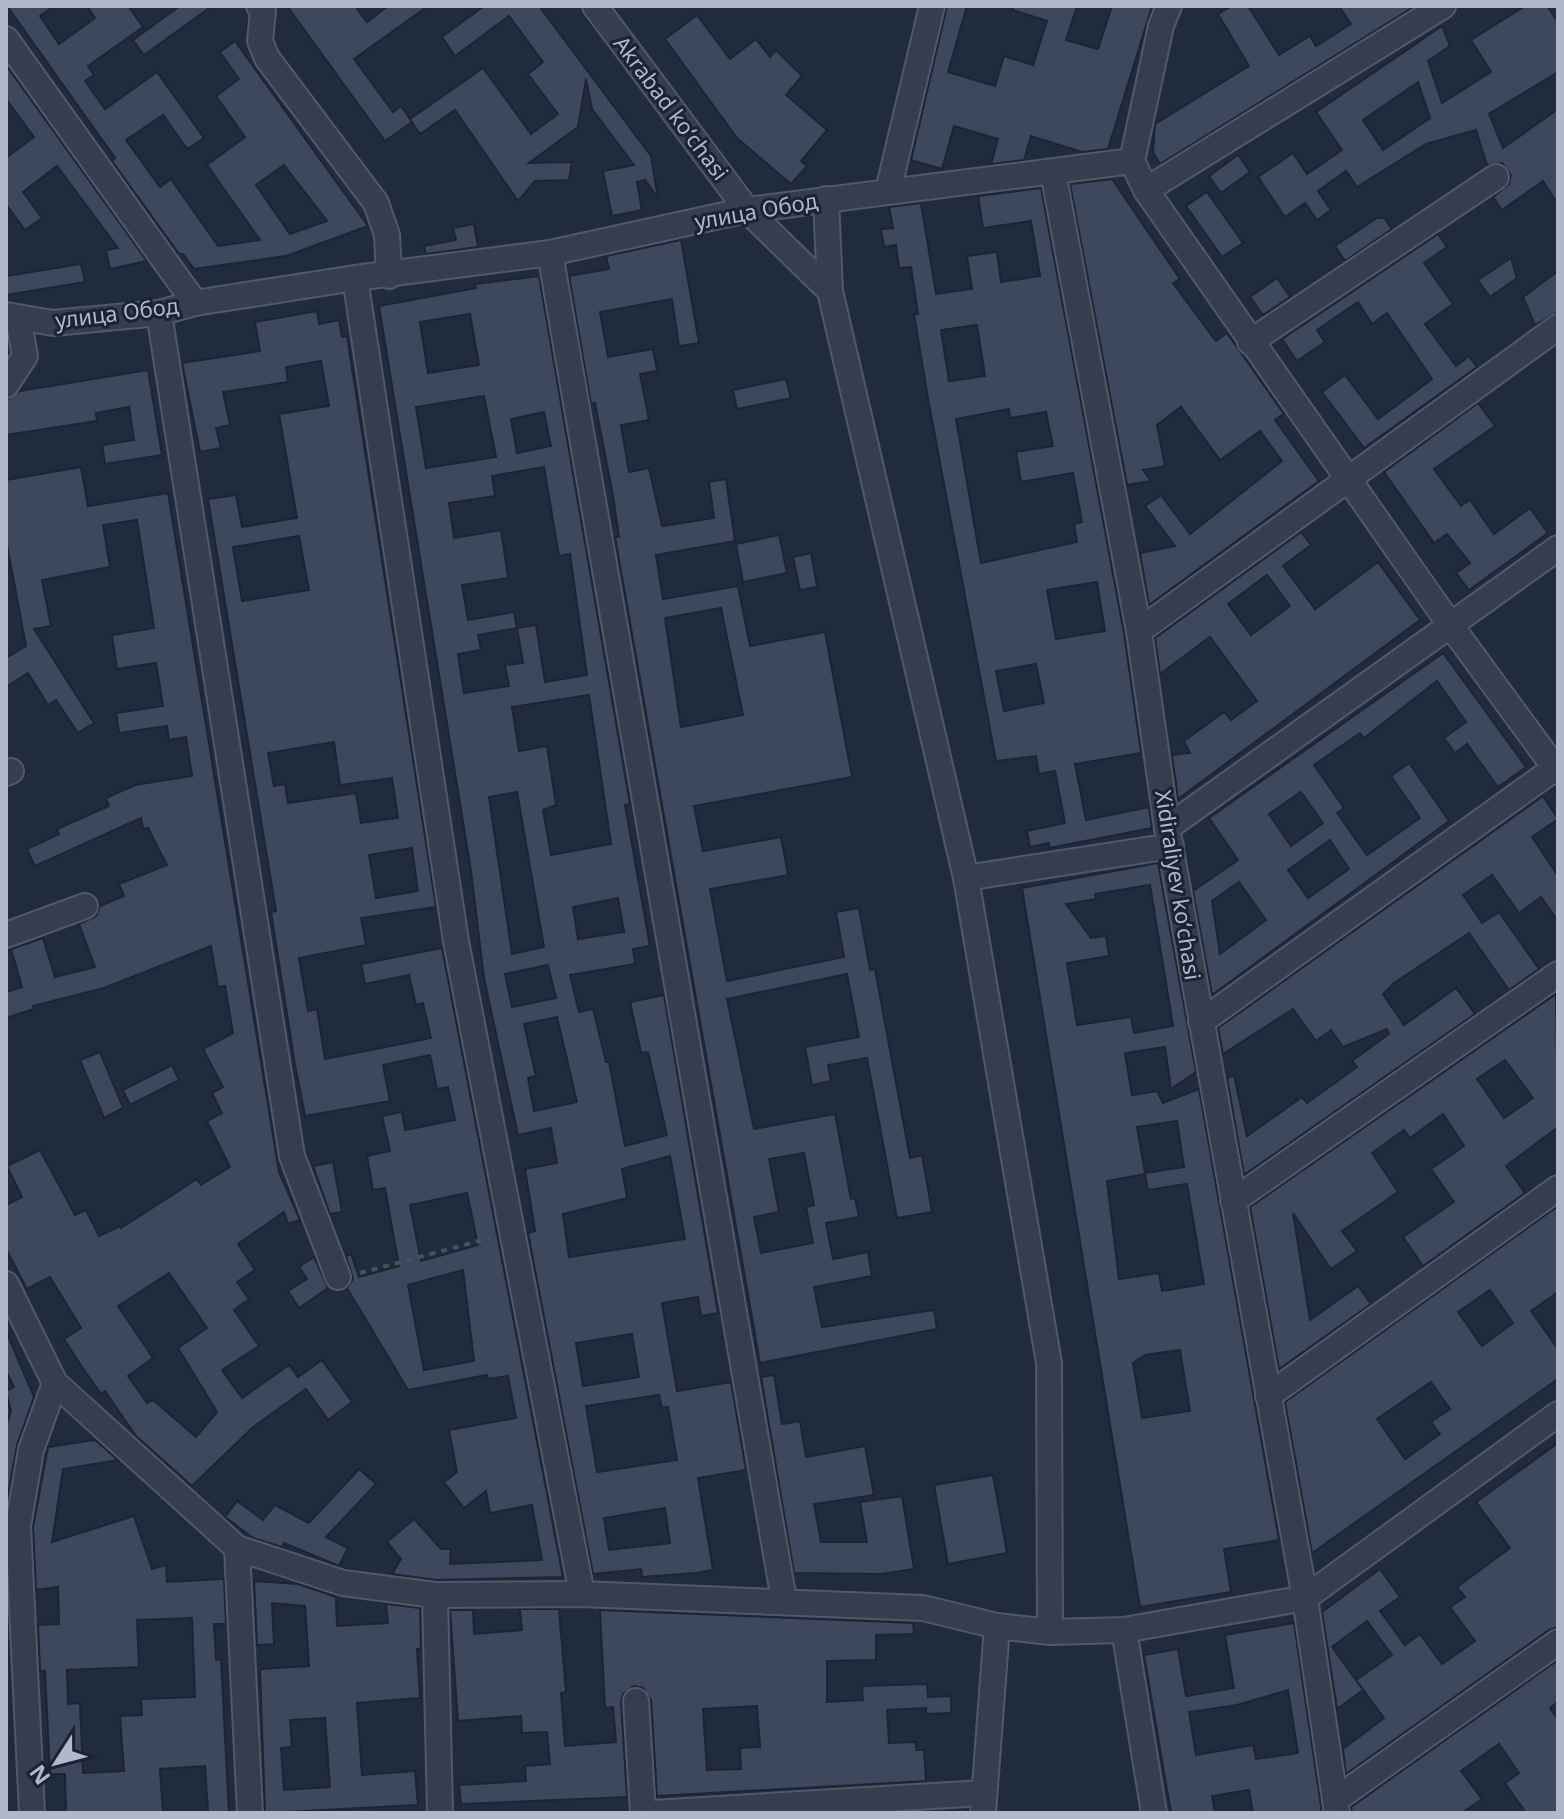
<svg xmlns="http://www.w3.org/2000/svg" width="1564" height="1819" viewBox="0 0 1564 1819" font-family="'Noto Sans',sans-serif">
<style>
.building{fill:#3d475e;stroke:#1d2434;stroke-width:2;fill-rule:evenodd}
.lines{fill:none;stroke-linecap:round;stroke-linejoin:round}
.minor-casing{stroke:#515868;stroke-width:28}
.path{stroke:#41565c;stroke-width:4;stroke-dasharray:6 6;stroke-linecap:butt}
.minor{stroke:#353d4e;stroke-width:24}
.labels{text-anchor:middle;stroke-width:6;stroke-linejoin:round;paint-order:stroke}
.street-label{font-size:22px;fill:#b1b8c9;stroke:#1b2232}
</style>
<rect width="100%" height="100%" fill="#212b3e"/>
<g class="building">
<path d="M7 6H54L40 16 59 44 95 18 87 6H128L143 27 88 66 94 75 85 81 105 109 157 72 204 138 187 149 163 115 126 140 160 187 171 179 218 246 260 240 207 165 245 137 216 96 239 79 220 52 235 41 368 226 286 256 194 269 183 254H179L112 161 115 158ZM284 165 327 221 290 234 256 185Z"/>
<path d="M180 6H212L144 55 133 40Z"/>
<path d="M287 6H355L367 22 388 6H428L354 59 393 112 401 106 412 122 385 141Z"/>
<path d="M484 6H539L651 156 658 198 645 180 637 182 642 210 612 216 603 171 634 165 592 109 586 79 578 127 529 163 572 162 569 180 535 181 518 201 455 110 420 134 410 119 483 68 531 134 558 114 528 74 543 62 509 16 455 56 442 37Z"/>
<path d="M947 6H967L948 72 995 86 1004 56 1033 65 1047 21 1013 10V6H1077L1066 40 1098 49 1112 6H1152L1108 149 1082 152 1031 136 1024 160 991 164 998 139 954 126 942 169 911 160Z"/>
<path d="M1232 6H1248L1279 55 1310 36 1316 46 1351 24 1339 6H1415L1160 164 1153 152 1155 124 1249 66 1218 14Z"/>
<path d="M1525 6H1547L1558 22V72L1489 114 1503 148 1558 109V205L1543 181 1502 210 1493 197 1509 184 1511 175 1502 163 1487 165 1476 130 1426 144 1357 187 1346 171 1318 191 1331 210 1317 220 1305 203 1285 217 1258 177 1293 153 1307 174 1342 150 1316 112 1442 26 1450 46 1428 61 1442 103 1491 72 1471 40ZM1418 82 1430 118 1383 150 1363 120Z"/>
<path d="M697 15 730 59 756 39 770 57 776 50 802 76 786 95 827 130 801 161 807 166 791 184 737 138 665 39Z"/>
<path d="M6 65 147 261 110 269 106 250 118 248 57 166 23 192 42 218 25 230 6 204V158L34 137 6 99Z"/>
<path d="M1238 155 1250 172 1221 193 1209 176Z"/>
<path d="M1112 179 1180 279 1173 283 1192 309 1216 341 1227 333 1284 414 1275 420 1319 481 1149 605 1140 553 1175 546 1145 506 1161 495 1190 534 1282 461 1260 431 1220 460 1181 407 1157 425 1165 466 1143 470 1151 481 1127 485 1070 184Z"/>
<path d="M1041 188 1124 633 1141 753 1075 764 1086 820 1149 807 1152 828 1049 848V843L1030 847 1027 831 1065 823 1055 771 1039 774 1036 756 996 761 929 404 914 314H918L911 267 899 268 896 245 884 247 881 229 893 228 889 207 921 203 936 294 972 289 967 256 997 252 1001 282 1040 276 1031 221 983 228 978 196ZM977 325 985 376 949 381 941 330ZM1009 409 1010 418 1046 412 1053 446 1016 452 1021 482 1073 473 1082 522 1074 524 1077 542 981 563 956 419ZM1097 582 1105 631 1056 639 1047 590ZM1036 664 1044 703 1004 711 996 671Z"/>
<path d="M1207 192 1243 243 1222 257 1186 206Z"/>
<path d="M1377 218H1384L1392 229 1345 261 1335 246Z"/>
<path d="M474 224 478 247 426 254 424 246 456 240 453 228Z"/>
<path d="M1438 234 1447 247 1424 263 1453 304 1425 324 1456 366 1469 356 1477 367 1364 448 1322 392 1345 375 1378 419 1432 379 1387 313 1372 324 1358 302 1317 330 1325 342 1297 361 1282 339Z"/>
<path d="M681 240 699 343 679 346 672 299 600 312 608 357 653 349 657 371 640 374 649 420 621 425 629 472 649 468 662 526 714 518 709 482 726 479 735 541 656 555 663 599 738 586 750 646 825 632 852 777 694 806 703 851 781 837 788 875 710 889 727 981 844 957 836 912 859 908 870 970 875 969 910 1158 922 1155 932 1212 897 1218 867 1058 828 1065 831 1081 812 1085 805 1047 859 1037 847 974 727 999 754 1129 835 1114 851 1199 855 1198 859 1217 826 1223 833 1259 868 1252 872 1276 814 1287 822 1327 934 1310 937 1329 760 1363 615 537H619L613 496 595 403 591 404 569 276 609 269 606 256ZM721 608 743 715 681 727 665 618ZM804 1153 814 1205 806 1207 813 1243 761 1253 754 1217 779 1212 769 1159Z"/>
<path d="M1511 258 1517 278 1490 297 1478 280Z"/>
<path d="M81 264 85 282 6 295V276Z"/>
<path d="M1558 271V312L1535 325 1523 297Z"/>
<path d="M539 276 630 804 625 805 650 946 633 949 635 964 570 975 579 1012 593 1009 606 1062H609L625 1146 667 1135 648 1052 641 1053 630 1002 664 995 718 1313 701 1316 698 1297 662 1303 677 1391 731 1382 746 1470 698 1478 713 1570 696 1573 642 1577 641 1569 593 1574 528 1233 535 1231 525 1169 557 1163 551 1128 518 1135 484 978 471 871 379 306 476 288 475 284ZM470 314 479 365 428 373 420 322ZM484 396 496 457 426 468 416 407ZM544 412 551 446 517 453 511 419ZM544 467 559 556 570 554 587 675 545 682 536 625 517 628 523 663 505 665 509 686 464 693 458 654 481 650 478 635 517 628 514 612 468 620 462 585 508 578 506 563 501 530 454 538 449 503 495 496 492 476ZM589 695 611 844 551 855 543 810 556 805 547 746 519 751 512 707ZM517 792 544 947 512 954 489 797ZM618 898 624 932 578 939 573 907ZM548 965 556 998 512 1007 505 974ZM557 1017 577 1102 534 1111 528 1078 536 1076 524 1024ZM670 1156 685 1239 569 1257 563 1214 627 1198 622 1169ZM632 1334 639 1377 583 1386 576 1343ZM659 1395 662 1408 668 1407 677 1460 597 1472 586 1406ZM665 1508 670 1543 609 1550 604 1518Z"/>
<path d="M1277 278 1290 297 1263 315 1250 297Z"/>
<path d="M317 311 319 324 339 320 342 337 347 336 436 907 361 918 366 945 299 958 308 1011 317 1009 325 1059 431 1038 423 1003 416 1005 409 975 365 984 361 964 442 948 563 1577 436 1580 392 1574 401 1559 387 1542 414 1519 441 1549H451L450 1564 542 1560 532 1505 490 1513 486 1491 464 1508 444 1482 457 1472 449 1430 516 1418 508 1376 488 1379 487 1375 408 1390 347 1288 353 1279 346 1256 351 1254 359 1277 399 1266 385 1188 373 1190 367 1156 390 1151 382 1116 402 1112 405 1130 455 1120 448 1087 437 1089 430 1055 383 1065 390 1101 305 1116 295 1065 271 912 276 911 208 499 236 495 242 527 297 518 279 414 329 406 321 361 286 367 288 382 223 392 230 425 216 428 221 448 200 452 182 363 260 351 255 322ZM299 536 309 590 242 601 233 547ZM334 742 340 785 392 778 398 818 361 823 356 793 288 803 285 784 274 786 268 753ZM412 848 418 891 376 898 369 855ZM467 1193 478 1245 421 1261 410 1205ZM463 1270 474 1361 424 1370 408 1285Z"/>
<path d="M148 370 162 455 105 464 102 445 134 440 129 407 96 413 97 421 6 435V400L20 391Z"/>
<path d="M786 379 791 398 737 409 733 390Z"/>
<path d="M1478 403 1495 426 1434 469 1461 506 1470 500 1494 534 1530 508 1548 533 1469 590 1456 573 1470 563 1447 534 1434 543 1384 472Z"/>
<path d="M81 467 88 506 168 493 279 1172 300 1220 288 1224 284 1212 238 1244 255 1270 237 1282 249 1299 234 1310 259 1346 222 1370 242 1398 289 1365 298 1377 322 1360 352 1402 328 1420 306 1389 252 1428 192 1486 136 1436 105 1391 101 1394 80 1364 64 1339 81 1328 50 1277 27 1289 6 1249V1205L22 1197 7 1166 40 1150 75 1215 86 1210 99 1236 120 1226 121 1228 197 1179 201 1185 230 1167 207 1121 222 1113 212 1093 223 1087 203 1049 233 1033 225 986 218 987 211 946 104 988 33 1006 34 1009 6 1018V992L22 987 11 949 43 938 55 977 95 967 79 924 96 916 100 906 124 896 119 884 167 865 148 828 143 829 141 818 35 866 27 849 59 834 57 829 109 806 106 798 135 785 192 776 186 737 169 740 167 726 119 733 116 713 163 706 156 663 117 669 112 635 154 628 137 520 103 525 110 567 42 580 51 626 34 629 94 723 78 733 56 700 48 705 28 673 6 687V658L26 646 6 540V480ZM169 1273 207 1328 178 1348 217 1412 196 1437 153 1400 147 1403 128 1376 153 1358 118 1306Z"/>
<path d="M1301 532 1311 545 1283 566 1315 609 1378 562 1420 620 1178 799 1172 755 1190 753 1184 741 1224 712 1231 720 1257 701 1210 637 1160 674 1155 638ZM1267 575 1290 606 1251 635 1228 604Z"/>
<path d="M779 535 787 573 743 582 736 544Z"/>
<path d="M811 553 817 587 800 590 793 557Z"/>
<path d="M1443 653 1526 767 1498 787 1467 744 1455 753 1444 738 1466 722 1437 681 1364 738 1360 733 1314 765 1344 808 1337 813 1367 855 1420 818 1391 776 1409 763 1449 821 1212 995 1193 891 1238 860 1209 818ZM1301 792 1323 823 1291 846 1269 814ZM1330 840 1349 869 1308 898 1288 870ZM1239 882 1266 920 1220 954 1212 901Z"/>
<path d="M1543 796 1558 819 1532 837 1558 876V921L1541 897 1519 913 1492 875 1463 895 1482 923 1499 912 1539 969 1509 990 1469 933 1394 983 1383 994 1404 1025 1456 988 1475 1014 1244 1175 1227 1078 1234 1075 1247 1136 1302 1097 1307 1103 1357 1067 1352 1061 1389 1034 1387 1029 1343 1047 1331 1030 1316 1041 1293 1009 1223 1054 1218 1028Z"/>
<path d="M1158 863 1196 1072 1171 1089 1165 1047 1125 1053 1132 1095 1157 1091 1163 1103 1199 1089 1279 1540 1224 1549 1231 1592 1140 1607 1022 888ZM1150 885 1173 1026 1134 1033 1131 1017 1077 1025 1067 963 1109 956 1106 936 1091 938 1066 904 1096 899 1095 894ZM1177 1121 1184 1167 1145 1173 1137 1127ZM1145 1174 1148 1190 1187 1184 1204 1284 1162 1291 1159 1273 1119 1279 1107 1181ZM1180 1350 1190 1411 1142 1418 1133 1363 1145 1355Z"/>
<path d="M1556 994 1558 1127 1506 1166 1525 1193 1423 1266 1403 1237 1454 1202 1431 1169 1464 1146 1443 1114 1410 1138 1404 1130 1372 1153 1398 1192 1342 1231 1357 1251 1331 1269 1293 1213 1310 1320 1358 1286 1371 1304 1279 1369 1250 1207ZM1505 1060 1533 1098 1504 1118 1477 1079Z"/>
<path d="M100 1052 123 1108 104 1118 80 1060Z"/>
<path d="M172 1065 179 1080 130 1105 123 1090Z"/>
<path d="M333 1162 342 1212 330 1214 313 1166Z"/>
<path d="M1558 1206V1292L1531 1311 1558 1349V1379L1312 1553 1285 1402ZM1490 1290 1513 1323 1482 1346 1458 1312ZM1431 1382 1450 1409 1431 1422 1440 1434 1405 1459 1377 1419Z"/>
<path d="M314 1257 328 1288 299 1308 288 1291 307 1279 299 1267Z"/>
<path d="M6 1331 34 1397 17 1445 7 1500 6 1426 11 1411 6 1391 14 1387 6 1371Z"/>
<path d="M774 1375 782 1424 800 1421 806 1457 865 1446 874 1495 814 1504 821 1542H867L860 1502 902 1496 914 1569 881 1574 794 1573 761 1377Z"/>
<path d="M95 1440 118 1460 63 1469 52 1542 134 1516 152 1569 166 1565 167 1582 224 1579 226 1624H214L216 1660 221 1659 229 1813H208L205 1766 160 1769 163 1813H66L65 1774H50L45 1671H40L38 1625 59 1624 58 1587 36 1590 33 1527 48 1447ZM192 1618 195 1697 141 1699 142 1715 120 1716 124 1771 83 1773 80 1703 68 1704 67 1670 139 1667 137 1620Z"/>
<path d="M1558 1443V1627L1549 1630 1346 1774 1343 1749 1384 1718 1356 1680 1392 1655 1367 1621 1332 1647 1363 1690 1337 1709 1322 1612 1380 1569 1400 1597 1380 1611 1405 1645 1420 1634 1442 1664 1475 1641 1450 1607 1465 1597 1457 1587 1510 1548 1476 1502Z"/>
<path d="M359 1469 376 1484 326 1537 348 1548 339 1566 284 1543 282 1547 253 1538 225 1517 237 1501 263 1520 275 1505 309 1523Z"/>
<path d="M993 1475 1007 1553 948 1564 934 1485Z"/>
<path d="M254 1581 298 1584 336 1597 337 1626 388 1623 386 1604 420 1608 421 1649H417L420 1698 357 1703 362 1775 415 1771 418 1805 265 1813 260 1669 309 1666 305 1606 272 1603 274 1644 257 1645ZM325 1718 330 1787 284 1790 281 1748 292 1747 290 1720Z"/>
<path d="M520 1609H559L566 1692 561 1693 565 1746 616 1742 613 1707 605 1708 600 1610 913 1623 914 1634 876 1635V1660L827 1661V1702L863 1700 862 1686 927 1684 928 1697 951 1696V1713L926 1714V1708L887 1710 889 1743 916 1742V1750H924L926 1781 657 1796 651 1700 643 1688 634 1686 623 1694 621 1702 627 1797 461 1804 459 1785 526 1781 525 1766 550 1764 547 1732 522 1733 521 1716 458 1721 450 1610H473L474 1634 522 1630ZM757 1706 760 1747 740 1748 741 1769 707 1770 703 1709Z"/>
<path d="M1294 1623 1322 1813H1253L1249 1790 1212 1796 1215 1813H1171L1144 1655 1178 1649 1186 1696 1234 1688 1225 1635ZM1288 1690 1298 1753 1256 1759 1253 1745 1196 1755 1189 1712 1237 1705Z"/>
<path d="M1558 1660V1702L1550 1708 1558 1719V1813H1526L1505 1783 1519 1773 1499 1744 1461 1771 1482 1799 1462 1813H1352L1351 1807Z"/>
</g>
<g class="lines">
<defs>
<g id="minor">
<path d="M259 6 263 11 260 41 267 58 376 203 387 235 389 276"/>
<path d="M595 6 747 210 830 291 966 878 1049 1363 1050 1632"/>
<path d="M6 39 195 303"/>
<path d="M1132 161 1161 26 1169 6"/>
<path d="M1053 172 1139 631 1167 828 1305 1598 1337 1813"/>
<path d="M1146 190 1451 626 1558 772"/>
<path d="M888 191 932 6"/>
<path d="M826 199 830 291"/>
<path d="M550 253 784 1600"/>
<path d="M355 278 456 941 582 1594"/>
<path d="M159 313 292 1156 338 1277"/>
<path d="M6 315 53 323 159 313 195 303 355 278 550 253 747 210 1132 161 1146 190 1443 6"/>
<path d="M1250 342 1496 177"/>
<path d="M6 385 25 356 18 317"/>
<path d="M1139 631 1558 327"/>
<path d="M6 773 11 771"/>
<path d="M1167 828 1558 548"/>
<path d="M966 878 1171 846"/>
<path d="M6 935 85 906"/>
<path d="M1201 1022 1558 766"/>
<path d="M1233 1201 1558 974"/>
<path d="M6 1284 55 1383 31 1450 18 1526 32 1813"/>
<path d="M55 1383 237 1548 343 1583 435 1595 582 1594 923 1608 997 1626 1050 1632 1124 1630 1305 1598 1558 1414"/>
<path d="M1268 1396 1558 1188"/>
<path d="M237 1548 250 1813"/>
<path d="M435 1595 440 1813"/>
<path d="M1124 1630 1154 1813"/>
<path d="M636 1701 643 1813"/>
<path d="M1335 1800 1558 1642"/>
<path d="M653 1813 983 1793"/>
<path d="M983 1813 997 1626"/>
</g>
</defs>
<use href="#minor" class="minor-casing"/>
<path class="path" d="M360 1273 490 1238"/>
<use href="#minor" class="minor"/>
</g>
<g class="labels">
<g class="street-label">
<text transform="translate(671 108) rotate(53)" y="8">Akrabad koʻchasi</text>
<text transform="translate(756 211) rotate(-10)" y="8">улица Обод</text>
<text transform="translate(117 313) rotate(-7)" y="8">улица Обод</text>
<text transform="translate(1178 885) rotate(81)" y="8">Xidiraliyev koʻchasi</text>
</g>
</g>
<rect width="1564" height="1819" fill="none" stroke="#b1b8c9" stroke-width="16"/>
<g transform="translate(56 1763) rotate(234)" stroke="#1b2232" stroke-width="6" paint-order="stroke">
<path d="M0-6L14 30L0 20L-14 30Z" fill="#b1b8c9"/>
<text y="-12" font-size="22" font-weight="bold" text-anchor="middle" fill="#b1b8c9">N</text>
</g>
</svg>
